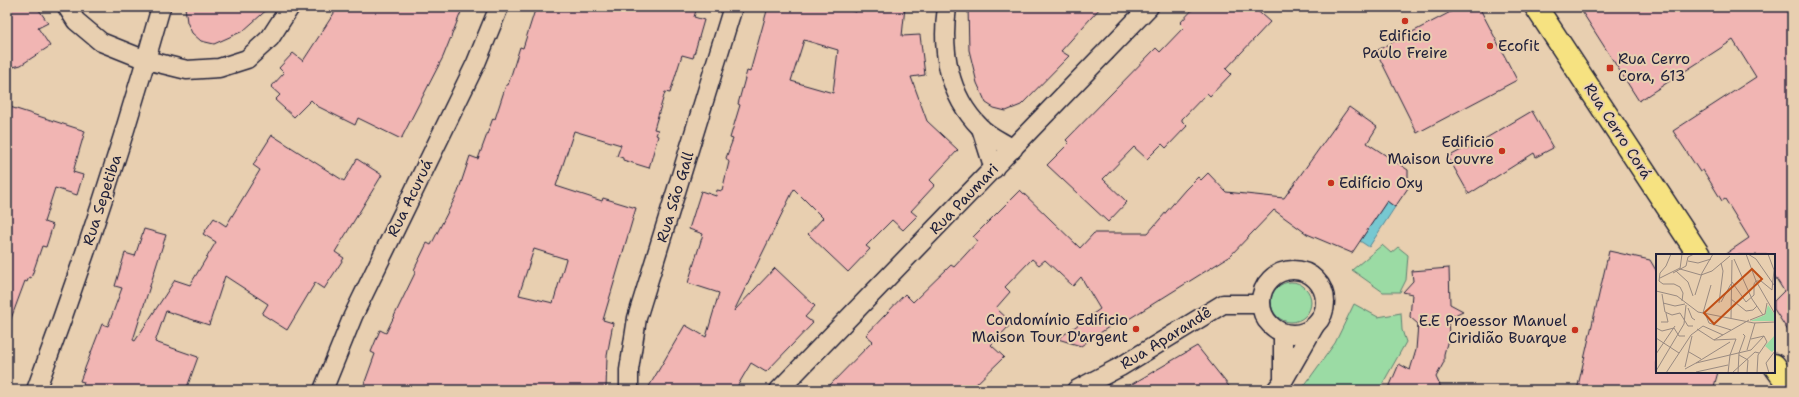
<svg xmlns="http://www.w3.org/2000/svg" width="1799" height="397" viewBox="0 0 1799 397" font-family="'Shantell Sans',sans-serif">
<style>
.green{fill:#9bdba4;stroke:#5e7e70}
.water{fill:#77c8d1;stroke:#558695}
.building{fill:#f1b5b3;stroke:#22223b;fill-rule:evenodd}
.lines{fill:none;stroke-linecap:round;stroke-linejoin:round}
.minor-casing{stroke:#22223b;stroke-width:21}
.primary-casing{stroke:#22223b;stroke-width:25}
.minor{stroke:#e8cfb0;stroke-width:18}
.primary{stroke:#f6e281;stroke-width:22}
.poi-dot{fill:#c8321e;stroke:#e8cfb0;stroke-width:1.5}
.labels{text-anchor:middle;stroke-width:4;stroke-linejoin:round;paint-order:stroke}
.poi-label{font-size:15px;fill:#22223b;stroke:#e8cfb0;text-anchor:start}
.street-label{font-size:15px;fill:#22223b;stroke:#e8cfb0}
.inset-road{fill:none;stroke:#998a81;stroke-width:1}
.view{fill:#c04e15;fill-opacity:0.15;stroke:#c04e15;stroke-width:2}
.inset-edge{fill:none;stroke:#22223b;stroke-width:2}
</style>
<rect width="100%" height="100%" fill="#e8cfb0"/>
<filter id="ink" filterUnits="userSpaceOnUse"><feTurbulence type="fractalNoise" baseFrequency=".025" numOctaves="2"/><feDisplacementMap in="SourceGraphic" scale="8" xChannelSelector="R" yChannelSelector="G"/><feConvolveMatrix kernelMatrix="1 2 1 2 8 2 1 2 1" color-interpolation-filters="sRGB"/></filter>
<g filter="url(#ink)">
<g class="green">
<path d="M1382 245 1391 253 1398 247 1408 255 1406 280 1400 292H1383L1352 270Z"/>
<circle cx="1291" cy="302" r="20"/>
<path d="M1354 304 1378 317 1401 313 1402 330 1406 342 1379 390H1310L1304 386 1335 343Z"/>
</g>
<path class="water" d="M1387 201 1395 207 1369 247 1360 241Z"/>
<g class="building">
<path d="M7 7H37L48 23 38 28 50 46 21 65 13 67 7 59Z"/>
<path d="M185 7H270L243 31 214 44 201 41 192 33 187 22Z"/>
<path d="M338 7H463L443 57 401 139 358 118 355 125 317 106 311 100 294 117 275 100 280 95 271 87 284 73 279 68 293 53 303 61Z"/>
<path d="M543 7H697L694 17 704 20 693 58 682 55 670 93 665 92 654 129 658 130 656 135 658 136 649 168 623 160V158L617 156 621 145 574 131 556 186 602 201 603 198 636 208 603 320 613 323 607 356 606 390H362L375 354 371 352 380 330 386 333 416 271 414 270 427 243 431 245 458 192 470 156 478 159 493 118 495 119 506 85H508L520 47 523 48 535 10 542 12ZM534 249 566 259 553 303 519 295Z"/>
<path d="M768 7H839L856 12V7H905L902 36 920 35 925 75 911 77 927 121 958 150 930 180 935 185 911 211 917 216 903 230 892 220 866 246 870 249 848 272 808 234 823 218 794 189 734 311 775 268 815 306 805 317 813 323 766 372 751 363 735 390H647L685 325 706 337 719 293 688 283 703 234 689 229 701 191 716 196 717 190 722 191 729 162 726 158 733 139 730 138 740 105 738 104 747 71 750 72ZM804 40 838 50 833 93 791 81Z"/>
<path d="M968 7H1101L1061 51 1069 56 1021 105 1006 111 994 108 986 103 977 83 969 50Z"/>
<path d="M1195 7H1253L1270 22 1226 69 1231 74 1210 96 1207 93 1182 119V121L1187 126 1166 148 1162 144 1147 159 1134 147 1103 179 1127 202 1108 222 1047 165 1069 143 1066 140 1156 48 1160 52 1184 27 1180 23Z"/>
<path d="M1460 7H1479L1517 80 1417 133 1376 51Z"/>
<path d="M1579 7H1792V337L1774 309V301L1784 291 1774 275V255H1724L1749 238 1725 199 1722 201 1703 170 1700 172 1673 131 1756 77 1733 40 1639 101Z"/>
<path d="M7 106 85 131 73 172 83 175 77 195 55 188 44 222 53 225 46 247 42 246 31 278 29 277 27 282 25 281 9 324 7 323Z"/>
<path d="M1349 107 1377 127 1367 143 1408 170V188L1395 207 1387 201 1352 253 1307 234 1274 210 1230 256 1124 322 1122 318 1081 346 1058 339 1100 309 1081 277 1073 286 1045 260 1039 265 1032 259 1005 287 1010 292 996 308 1012 323 991 345 1004 357 970 390H825L873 341 866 335 905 294 913 302 951 265 954 267 978 241 973 237 1020 190 1080 248 1094 233H1148L1185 190 1198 177 1201 180 1208 173 1226 192 1284 198Z"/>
<path d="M1532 111 1553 148 1536 157 1534 153 1469 194 1448 157 1465 148 1466 150Z"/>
<path d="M272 135 344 181 357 159 382 175 335 252 344 258 324 289 315 283 287 330 262 314 268 304 225 276 209 325 166 311 155 342 198 357 186 390H81L84 382 80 381 102 324 108 326 122 288 115 286 125 253 135 256 144 229 166 235 133 340 135 341 175 280 190 285 216 242 203 234 214 218 226 226 260 170 253 165Z"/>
<path d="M1609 251 1650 260 1657 272V372H1718L1713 390H1577Z"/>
<path d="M1449 268 1450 304 1463 311 1448 318 1449 336 1444 354V362L1436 377 1442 390H1388L1399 364 1410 370 1416 350 1418 324 1410 317 1412 294 1403 292 1413 281 1412 271Z"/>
<path d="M1197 346 1232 390H1122Z"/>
</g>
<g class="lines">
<defs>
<g id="minor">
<path d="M67 7 76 21 101 42 146 60 187 70 219 68 247 59 270 38 290 7"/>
<path d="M947 7C941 50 948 95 980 127 988 136 1003 142 1013 149"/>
<path d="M981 128 994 169"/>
<circle cx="1293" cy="302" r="32"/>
<path d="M1283 333V380"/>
<path d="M36 390C83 265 125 136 161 7"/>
<path d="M323 390 353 316 476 63 499 7"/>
<path d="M629 390V370L637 318 733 7"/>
<path d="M779 390 1149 7"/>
<path d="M1076 390 1120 367 1223 304H1261"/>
<path d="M1276 390 1283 381 1314 327"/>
</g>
<g id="primary">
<path d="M1536 7 1699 255"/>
<path d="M1774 365 1792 390"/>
</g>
</defs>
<use href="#minor" class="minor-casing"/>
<use href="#primary" class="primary-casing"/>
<use href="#minor" class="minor"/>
<use href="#primary" class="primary"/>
</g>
</g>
<g class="poi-dot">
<circle cx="1405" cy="21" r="4"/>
<circle cx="1490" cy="46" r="4"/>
<rect x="1606" y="64" width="8" height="8" rx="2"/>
<circle cx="1502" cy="151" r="4"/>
<circle cx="1331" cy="183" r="4"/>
<circle cx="1136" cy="329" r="4"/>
<circle cx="1575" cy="330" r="4"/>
</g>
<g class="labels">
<g class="poi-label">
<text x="1405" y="41" text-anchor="middle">Edificio<tspan x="1405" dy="17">Paulo Freire</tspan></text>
<text x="1498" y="51">Ecofit</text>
<text x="1618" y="64">Rua Cerro<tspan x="1618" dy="17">Cora, 613</tspan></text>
<text x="1494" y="147" text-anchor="end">Edificio<tspan x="1494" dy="17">Maison Louvre</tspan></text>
<text x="1339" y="188">Edifício Oxy</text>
<text x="1128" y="325" text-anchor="end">Condomínio Edificio<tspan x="1128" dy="17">Maison Tour D'argent</tspan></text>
<text x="1567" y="326" text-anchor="end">E.E Proessor Manuel<tspan x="1567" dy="17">Ciridião Buarque</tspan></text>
</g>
<g class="street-label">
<text transform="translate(1618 131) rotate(57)" y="5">Rua Cerro Corá</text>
<text transform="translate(675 197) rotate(-73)" y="5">Rua São Gall</text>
<text transform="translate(410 198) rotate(-64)" y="5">Rua Acuruá</text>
<text transform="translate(964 199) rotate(-46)" y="5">Rua Paumari</text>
<text transform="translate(102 200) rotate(-72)" y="5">Rua Sepetiba</text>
<text transform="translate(1166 338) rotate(-32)" y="5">Rua Aparandê</text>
</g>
</g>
<g transform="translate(1656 254)">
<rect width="119" height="119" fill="#e8cfb0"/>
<path d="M112 51 119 61V67H94L109 61ZM119 81V95L116 98 109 92Z" fill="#9bdba4"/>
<path class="inset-road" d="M15 0 10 12 4 19 3 27 7 30H18L24 33 27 39 26 47M26 0 24 15 45 21 56 17 74 2M90 0 100 27 119 60M92 0 100 5 118 31M112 0 118 16 116 36M78 5 96 45 107 61M32 7 42 9 55 5M20 17 32 28 37 42M17 19 30 12 32 3 38 0M4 24 24 14M76 28 90 48 98 41V30L100 27H105L116 36M0 37 21 42 42 58 98 69 119 68M6 40 9 58 16 61 24 59 32 72H37M39 41 46 19 57 0M75 45 90 57 97 56 101 52M65 48 75 30M7 49 19 52 29 50M63 49 67 17 65 9M32 54 36 64 39 66M47 59 55 31M49 59 53 69 75 76M75 64 76 6M94 66 109 60 111 49M5 68H12L10 59M0 74 6 77 18 74 23 82H29M41 75 58 86M35 81 47 72 67 81M0 84 23 99M95 85 108 82M58 86 80 85 74 101 72 119M58 86 93 66M91 96 99 69M33 98 45 105M0 100 19 72M83 101 92 106 91 119M40 109 74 88M29 113 36 82M29 115 40 109 95 96 108 82M0 117 28 70 30 51M40 118 72 111M10 119 35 81M76 119 99 98 103 99M82 119 83 99 89 82 87 80M101 119 102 101 111 88 108 82M113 119 110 109 119 97"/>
<path class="view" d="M96 15 106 25 58 70 48 59Z"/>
<rect width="119" height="119" class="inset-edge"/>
</g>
<rect width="1799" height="397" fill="none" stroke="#e8cfb0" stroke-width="24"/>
<rect x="12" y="12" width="1775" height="373" fill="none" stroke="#22223b" stroke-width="1.5" filter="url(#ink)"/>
</svg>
